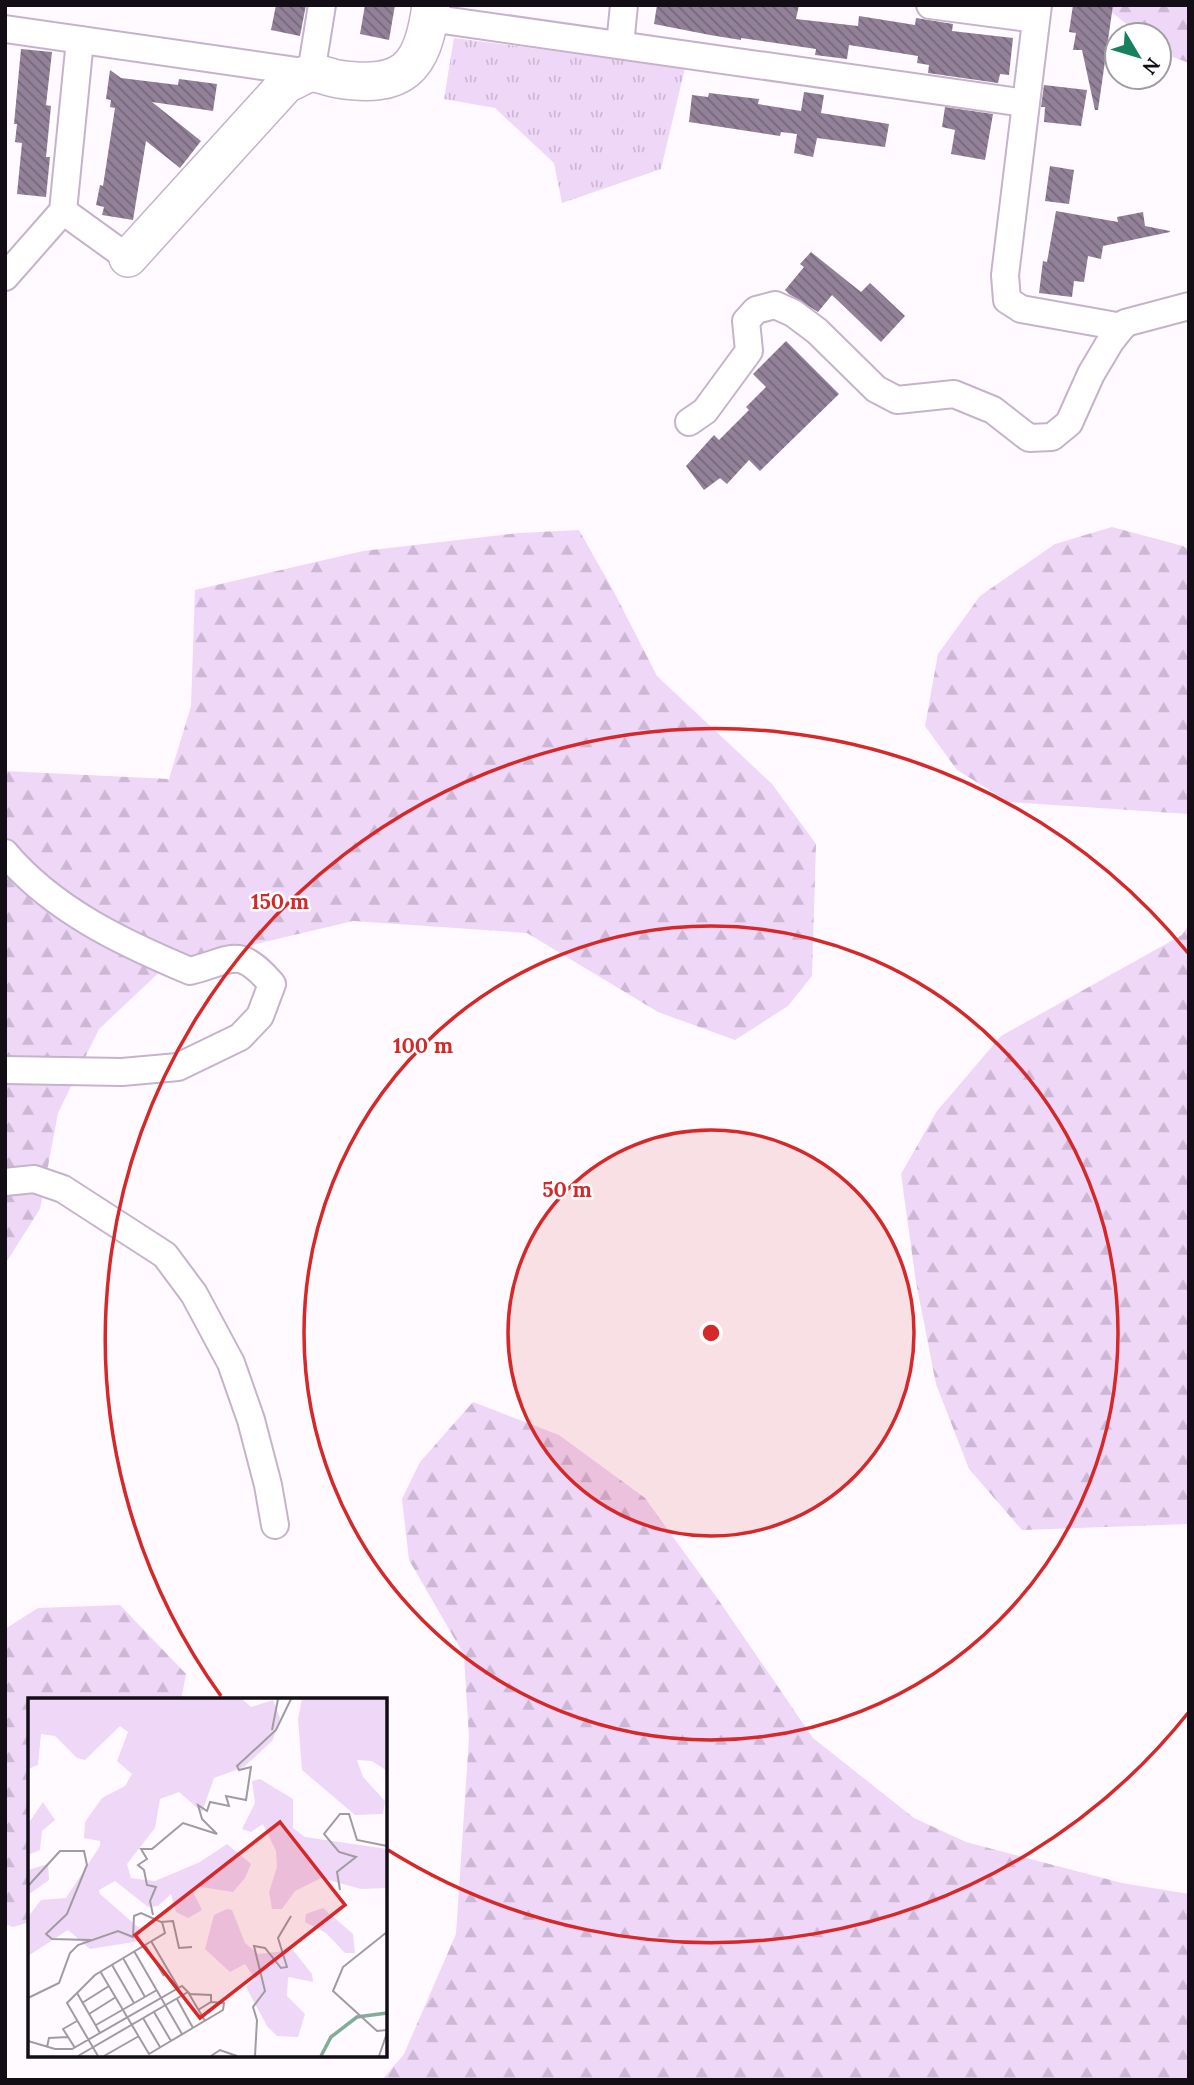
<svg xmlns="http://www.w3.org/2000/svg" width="1194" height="2085" viewBox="0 0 1194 2085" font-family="Lora,serif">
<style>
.forest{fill:url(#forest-firs)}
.park{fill:url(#park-tufts)}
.building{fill:url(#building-back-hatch)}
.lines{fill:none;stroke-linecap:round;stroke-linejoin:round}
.street-casing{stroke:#c5b3cb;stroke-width:30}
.secondary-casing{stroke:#c5b3cb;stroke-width:40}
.street{stroke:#fff;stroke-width:26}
.secondary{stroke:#fff;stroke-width:37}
.ring{fill:none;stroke:#d62828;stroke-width:3.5}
.inset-river{fill:none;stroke:#83ad99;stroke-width:3.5}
.inset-road{fill:none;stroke:#a09ba1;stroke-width:2}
.view{fill:#d62828;fill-opacity:0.15;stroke:#d62828;stroke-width:3.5}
.inset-edge{fill:none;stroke:#130d15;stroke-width:3.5}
.centre{fill:#d62828;stroke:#fff;stroke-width:3.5}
.ring-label{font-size:21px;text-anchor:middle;font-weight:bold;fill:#d62828;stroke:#fff;stroke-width:5;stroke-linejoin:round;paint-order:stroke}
</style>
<defs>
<pattern id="forest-firs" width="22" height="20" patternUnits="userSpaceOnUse" patternTransform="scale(1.75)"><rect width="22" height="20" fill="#efd7f8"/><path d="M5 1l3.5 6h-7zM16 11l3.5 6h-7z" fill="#ccb7d4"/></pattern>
<pattern id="park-tufts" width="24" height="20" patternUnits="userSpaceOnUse" patternTransform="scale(1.75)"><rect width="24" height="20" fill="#efd7f8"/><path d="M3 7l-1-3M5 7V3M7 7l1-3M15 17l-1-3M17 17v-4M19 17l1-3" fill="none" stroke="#ccb7d4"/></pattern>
<pattern id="building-back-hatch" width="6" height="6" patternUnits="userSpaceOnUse" patternTransform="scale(1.75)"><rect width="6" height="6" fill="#928198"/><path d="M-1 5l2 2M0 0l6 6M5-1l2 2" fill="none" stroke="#76687b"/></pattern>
</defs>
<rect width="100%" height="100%" fill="#fefaff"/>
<g class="forest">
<path d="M1106 5H1189V63L1165 54 1159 49V35H1141L1106 8Z"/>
<path d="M1112 527 1183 546 1189 550V814L1009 802 957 770 925 726 938 654 980 596 1055 544Z"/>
<path d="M579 530 614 592 657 676 772 784 816 844 812 976 788 1006 735 1040 658 1012 527 933 353 921 167 965 99 1029 58 1113 40 1209 5 1264V771L169 779 191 706 195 590 363 551 519 533Z"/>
<path d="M1189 924V1524L1022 1530 969 1469 936 1384 916 1282 901 1174 937 1111 1001 1036 1182 935Z"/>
<path d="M473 1402 559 1435 645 1498 715 1595 813 1738 914 1818 966 1842 1122 1883 1189 1894V2080H382L404 2054 456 1934 469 1738 464 1655 409 1560 402 1499 420 1462Z"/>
<path d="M120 1605 186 1674 181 1700H30V1922L13 1927 5 1924V1629L38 1608Z"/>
</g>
<path class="park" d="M454 38 685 68 661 169 562 203 554 163 495 108 444 99Z"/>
<g class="building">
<path d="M276 5H306L300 36 271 30Z"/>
<path d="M365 5H395L389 40 360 34Z"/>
<path d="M657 5H799L796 19 858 26 859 16 915 25 916 18 953 24 952 31 1013 38 1009 75 1000 74 998 83 928 73 929 65 917 63 918 56 849 45 847 59 815 55 816 49 741 38V40L710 35 654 24Z"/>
<path d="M1073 5H1113L1098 110H1095L1082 50H1073L1076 33 1069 32Z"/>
<path d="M21 49 52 52 46 105 51 106 46 157H50L46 197 17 194 22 143 15 142 17 124H14Z"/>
<path d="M110 70 121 78 178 85 179 79 217 84 213 111 152 102 201 141 180 168 146 141 133 220 102 215 104 207 96 205 100 185 103 186 115 108 110 107 111 100 106 99Z"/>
<path d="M1044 85 1087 90 1081 126 1044 122 1045 107H1041Z"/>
<path d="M804 92 824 95 821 113 889 124 885 147 817 138 813 157 794 153 797 134 781 132 780 136 689 122 692 95 708 97 709 93 759 99 758 104 801 111Z"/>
<path d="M945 107 993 114 985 160 951 154 955 130 942 127Z"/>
<path d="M1050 166 1074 170 1069 204 1045 201Z"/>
<path d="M1056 211 1118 222 1117 217 1143 212 1145 226 1170 231V232L1103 246 1101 259 1088 256 1084 282 1074 281 1072 297 1039 293 1043 261 1047 262Z"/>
<path d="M811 252 861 292 870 283 905 316 881 342 832 295 818 312 789 294 785 290 804 267 800 264Z"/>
<path d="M786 341 839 394 760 471 749 460 727 484 720 478 704 490 686 466 714 435 719 440 749 410 746 407 766 387 753 374Z"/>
</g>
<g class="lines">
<defs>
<g id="street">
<path d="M930 5 1036 19"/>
<path d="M1038 5 1005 275 1007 300 1021 309 1122 327"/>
<path d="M429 18 1025 103"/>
<path d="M5 29 311 73 322 5"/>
<path d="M620 45 624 5"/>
<path d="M63 211 128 258"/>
<path d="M5 277 63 211 80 40"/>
<path d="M689 422 705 411 749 351 746 321 756 310 775 305 793 313 817 331 876 389 897 400 954 394 993 410 1029 438 1052 437 1069 423 1091 374 1110 342 1125 323 1189 306"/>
<path d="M5 853C53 910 123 943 190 971 233 960 238 945 272 984L260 1016 240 1037 178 1067 122 1072 5 1070"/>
<path d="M5 1182 34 1179 63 1189 165 1255 194 1294 231 1363 251 1420 268 1485 275 1525"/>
</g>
<path id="secondary" d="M128 258 286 84C294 81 304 74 312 73 320 73 330 78 338 79 403 89 423 69 431 5"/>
</defs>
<use href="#street" class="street-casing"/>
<use href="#secondary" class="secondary-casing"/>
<use href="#street" class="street"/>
<use href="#secondary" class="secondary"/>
</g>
<circle cx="711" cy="1333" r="203" fill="#d62828" fill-opacity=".12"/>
<g class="ring">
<circle cx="711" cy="1333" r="203"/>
<circle cx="711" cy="1333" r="407"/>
<path d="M1188 1713A610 610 0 0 1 388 1850M221 1696A610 610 0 0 1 1188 953"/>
</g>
<g transform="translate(28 1698)">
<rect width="359" height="359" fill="#fefaff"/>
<path d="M0 1H214L223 9 245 2 252 20 245 42 216 69 186 80 174 114 151 94 132 101 127 130 99 166 103 180 127 183 172 164 199 146 223 166 217 180 205 194 167 188 164 192 174 212 160 220 148 214 143 196 130 208 120 209 87 183 71 192 72 196 111 230 112 243 62 251 40 232 0 258V219L13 202 38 200 72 148V143L56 140 57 124 74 100 97 88 104 76 89 63 100 34 92 28 57 62 49 60 27 38 13 36 10 67 0 71ZM274 1H359V73L344 63 329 62 335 79 357 103 355 116 327 117 274 72 270 21ZM232 81 265 101V130L277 139 359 151V190L333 191 293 180 267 193 254 211H244L241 194 249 169 248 153 235 126 223 134 214 131 227 105 224 83ZM15 104 27 122 14 133 12 152 0 157V126ZM20 166 21 182 0 197V172ZM295 210 325 236 327 255H317L298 235 277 224 278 216ZM199 211 204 212 217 245 230 256 265 252 284 276 285 284 260 279 259 298 277 316 270 339 249 338 239 328 218 289 227 281 217 266 202 274 177 251 186 217Z" fill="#efd7f8"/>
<path class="inset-river" d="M293 358 303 339 329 319 359 315"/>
<path class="inset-road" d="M244 32 250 1M0 188 32 153H56L59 167 39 216 18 236 24 241 63 242M312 192 309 174 328 159 311 154 296 136 312 116H321L329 142 359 148M125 217 122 203 128 189 119 187 116 172 110 167 119 161 113 151H124L155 125 189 136 174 121 170 107 179 113 182 104 201 108 198 98 218 102 223 69 211 72 209 68 248 32 263 1M359 234 315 269 305 293 349 333 359 332M123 243 150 289M117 247 136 278M106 253 154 336M95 260 117 299M84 267 106 305M72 273 121 356 195 312 196 305 183 304 170 312M49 295 72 335M0 300 31 285 42 255 50 247 90 233 105 239 106 218 113 215 133 224 145 223 151 250 164 249M149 301 165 330M54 305 81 288M126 314 143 343M61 316 88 299M115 320 132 349M68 327 129 292M0 343 27 351H44L154 288 162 296 183 297V304M19 349 21 340 40 339M47 350 35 331 49 323M50 358 160 294 177 323M70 358 39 305 67 277 137 235 134 224M76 358 111 338M183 358 192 352 209 358M227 358 229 322 225 309 237 293 226 248 237 250 253 270 259 269 250 240 263 218M351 358 359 335"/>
<path class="view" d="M252 124 317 207 172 320 107 237Z"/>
<rect width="359" height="359" class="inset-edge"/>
</g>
<circle cx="711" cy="1333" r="10" class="centre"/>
<g class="ring-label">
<text x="280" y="909">150 m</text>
<text x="423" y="1053">100 m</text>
<text x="567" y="1197">50 m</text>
</g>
<rect width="1194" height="2085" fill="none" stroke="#130d15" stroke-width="14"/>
<g transform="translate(1138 56) rotate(128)"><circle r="33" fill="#ffffff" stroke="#a19ea1" stroke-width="2"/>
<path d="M0-5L12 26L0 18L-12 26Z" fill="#17815c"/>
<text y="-10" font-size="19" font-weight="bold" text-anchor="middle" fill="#130d15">N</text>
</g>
</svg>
